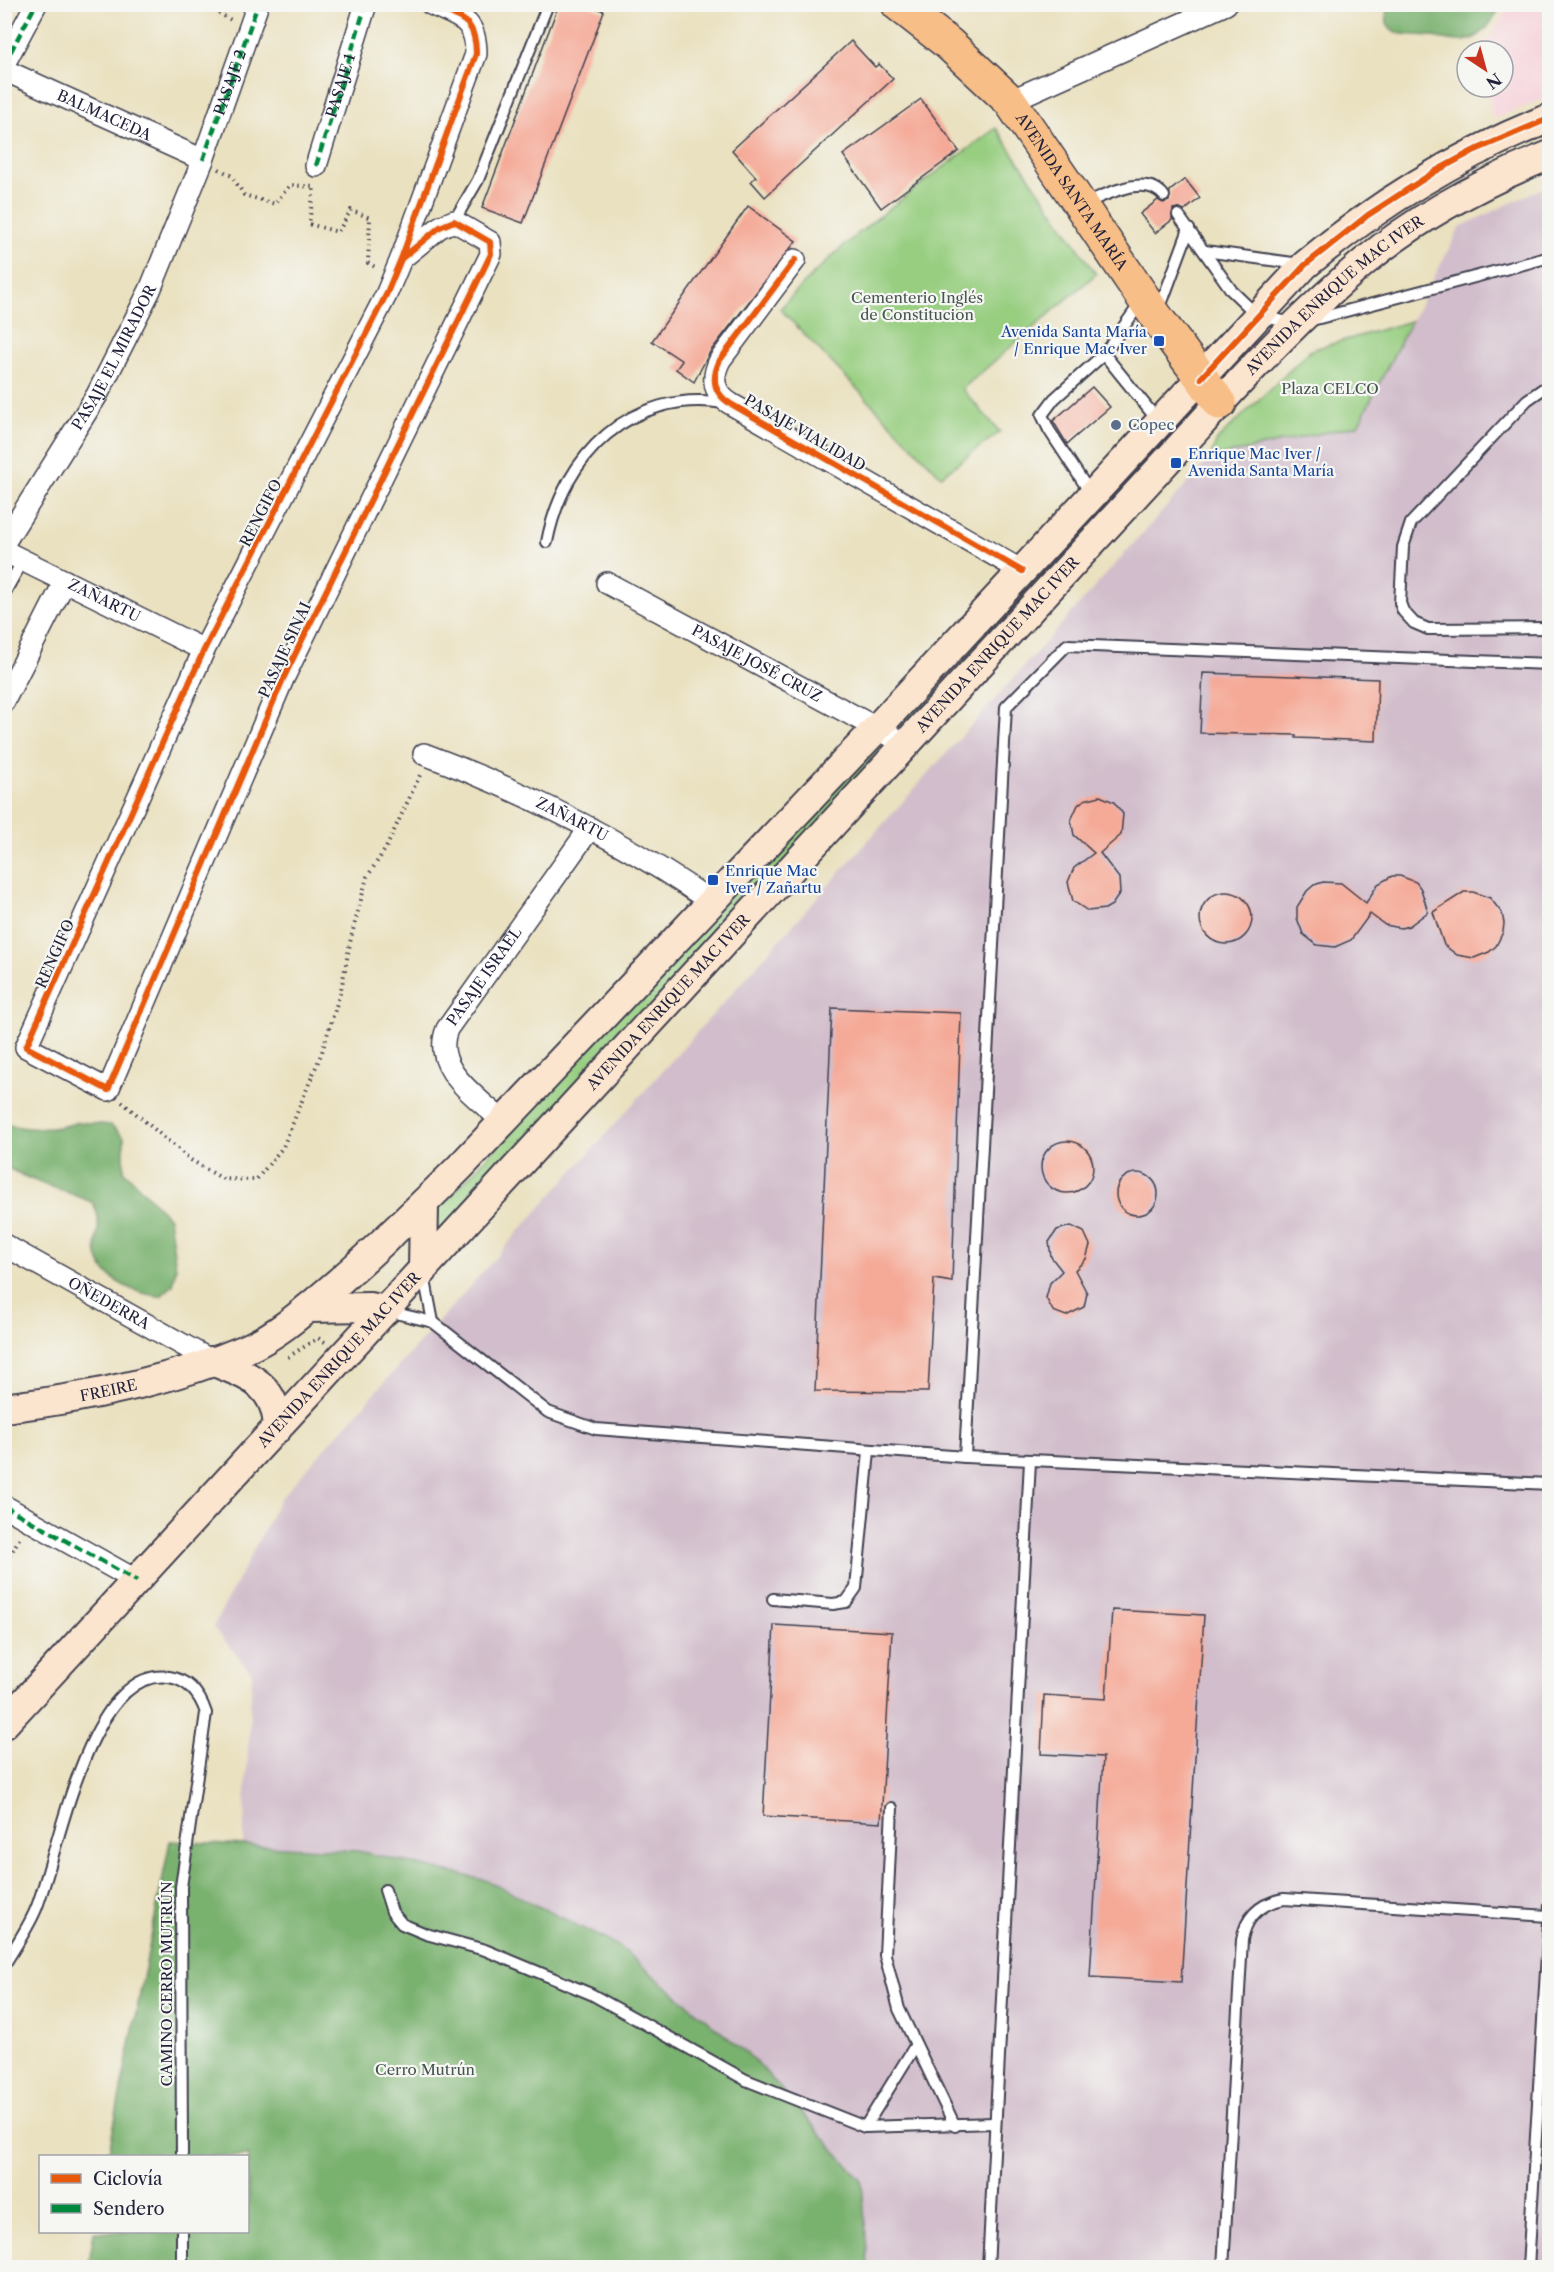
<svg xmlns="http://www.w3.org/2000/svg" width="1554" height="2272" viewBox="0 0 1554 2272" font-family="'Libre Caslon Text',serif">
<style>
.built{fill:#f6cfd9}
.industrial{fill:#d1bdcb}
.green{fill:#97ce80;stroke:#5c785e;stroke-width:1.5}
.forest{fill:#79b16e;stroke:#4e6a54;stroke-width:1.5}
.building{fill:#f5aa98}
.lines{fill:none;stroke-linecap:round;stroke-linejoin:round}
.lane-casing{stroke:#403f4f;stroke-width:14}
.street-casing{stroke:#403f4f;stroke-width:24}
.secondary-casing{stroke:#403f4f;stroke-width:32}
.primary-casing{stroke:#403f4f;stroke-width:36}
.path{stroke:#403f4f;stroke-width:4;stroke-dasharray:1.5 4.5;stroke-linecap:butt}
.lane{stroke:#fff;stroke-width:10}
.street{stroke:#fff;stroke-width:21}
.secondary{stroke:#fce5cf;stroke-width:28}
.primary{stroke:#f7be87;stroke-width:33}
.quiet{stroke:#00873e;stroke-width:4.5;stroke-dasharray:9 4.5;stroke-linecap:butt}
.cycleway-casing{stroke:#f6f6f2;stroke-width:10}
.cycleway{stroke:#e8590c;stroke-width:6}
.transit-dot{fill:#1a4fb4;stroke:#f6f6f2;stroke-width:2}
.service-dot{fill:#5c6f8a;stroke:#f6f6f2;stroke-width:2}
.labels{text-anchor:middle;stroke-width:4.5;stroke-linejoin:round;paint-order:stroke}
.street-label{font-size:15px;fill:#22223b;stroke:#f6f6f2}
.park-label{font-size:15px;fill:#455650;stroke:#f6f6f2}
.transit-label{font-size:15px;fill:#164399;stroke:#f6f6f2;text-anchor:start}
.service-label{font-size:15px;fill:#4e5e75;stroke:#f6f6f2;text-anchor:start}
</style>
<rect width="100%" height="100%" fill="#f6f6f2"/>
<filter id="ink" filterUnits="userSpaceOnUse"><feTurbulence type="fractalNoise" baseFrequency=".0167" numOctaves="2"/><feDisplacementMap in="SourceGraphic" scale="12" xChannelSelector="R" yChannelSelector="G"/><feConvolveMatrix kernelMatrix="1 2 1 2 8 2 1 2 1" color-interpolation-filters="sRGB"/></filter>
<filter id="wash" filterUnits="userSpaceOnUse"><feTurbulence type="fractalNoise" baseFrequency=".008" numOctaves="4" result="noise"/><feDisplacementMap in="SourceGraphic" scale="24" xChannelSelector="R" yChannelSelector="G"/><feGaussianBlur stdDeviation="1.35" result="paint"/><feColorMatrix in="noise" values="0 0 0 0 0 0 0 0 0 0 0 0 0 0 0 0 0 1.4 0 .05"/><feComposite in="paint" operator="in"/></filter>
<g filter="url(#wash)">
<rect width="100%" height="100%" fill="#eae1c0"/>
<path class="built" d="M1510 5H1549V97L1493 119 1488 87H1503V51H1481Z"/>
<path class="industrial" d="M1549 185V2267H868L862 2181 358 1851 243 1845 252 1673 213 1627 280 1499 1210 458 1358 425 1460 227Z"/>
<g class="green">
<path d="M996 128 1096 274 962 389 1000 432 941 476 780 309C841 239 922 184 996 128Z"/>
<path d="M1411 321 1358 425 1210 458 1217 440 1311 350Z"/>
<path d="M1183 406 1196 423 444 1232 428 1235 439 1209Z"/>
</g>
<g class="forest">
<path d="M1498 5C1499 13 1494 18 1489 25 1472 48 1453 41 1429 36 1410 33 1377 41 1389 5Z"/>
<path d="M78 1122 111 1125 124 1137V1171L169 1218 176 1268 173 1285 161 1296C137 1295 102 1280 97 1254 93 1233 105 1228 93 1203 64 1189 32 1183 5 1166V1124C29 1130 54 1131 78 1122Z"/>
<path d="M170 1841 358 1851 488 1881 618 1946 757 2062 862 2181 868 2267 88 2268 94 2232H248V2156H108Z"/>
</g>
<g id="blocks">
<g class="building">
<path d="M559 4H585L604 11 523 223 482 208Z"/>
<path d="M851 41 875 67 879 64 893 79 765 197 751 181 756 177 732 150Z"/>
<path d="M921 99 959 151 881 208 843 155Z"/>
<path d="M1185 179 1200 198 1184 211 1178 208 1173 209 1172 220 1155 233 1140 214 1158 200 1163 203 1169 201 1170 191Z"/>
<path d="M748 206 796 241 710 352 694 382 676 369 682 361 652 341Z"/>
<path d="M1092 387 1110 407 1067 444 1053 421Z"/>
<path d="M1203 673 1378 679 1376 741 1296 738V735L1200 733Z"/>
<path d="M1100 796 1114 802 1123 814 1121 835 1100 853 1119 878 1120 893 1112 905 1105 909 1088 911 1073 901 1068 882 1074 868 1094 853 1074 835 1071 820 1078 805 1084 800Z"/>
<path d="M1392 876H1400L1416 882 1421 889 1428 912 1409 926 1401 928 1385 925 1370 914 1351 940 1335 947 1317 945 1303 934 1297 918V907L1307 891 1314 885 1323 882 1341 883 1366 903 1378 884Z"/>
<circle cx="1226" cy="918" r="26"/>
<path d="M1464 892H1473L1490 898 1502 913 1504 923 1503 932 1496 946 1489 952 1474 958 1457 955 1444 945 1433 912Z"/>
<path d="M832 1008 961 1013 952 1282 934 1279 928 1392 815 1391Z"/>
<circle cx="1067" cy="1167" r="26"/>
<circle cx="1137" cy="1194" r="21"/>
<path d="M1071 1226 1084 1232 1090 1245 1086 1259 1075 1270 1087 1293 1084 1307 1066 1316 1053 1311 1046 1298 1050 1283 1062 1271 1051 1257 1049 1242 1057 1230Z"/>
<path d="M1112 1610 1204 1615 1181 1982 1090 1977 1103 1757 1041 1754 1044 1695 1106 1699Z"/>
<path d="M774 1625 892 1632 881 1823 763 1816Z"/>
</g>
</g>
</g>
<g filter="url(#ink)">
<use href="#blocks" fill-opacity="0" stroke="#403f4f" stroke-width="1.5"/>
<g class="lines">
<defs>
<g id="lane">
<path d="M1082 204C1105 196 1145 172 1164 196"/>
<path d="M1178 215 1232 291 1258 316 1294 323"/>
<path d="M454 221 478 180 548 4"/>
<path d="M1205 251 1300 264"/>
<path d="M1159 310 1189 229"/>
<path d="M1312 320 1550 257"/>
<path d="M1104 354 1159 422"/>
<path d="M1550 384 1527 400 1411 523 1403 547 1400 603 1403 611 1414 623 1428 629 1550 628"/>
<path d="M1091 494 1049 430 1042 415 1054 399 1104 354 1142 301"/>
<path d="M547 542C564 454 631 389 724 403"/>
<path d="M4 594 23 560"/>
<path d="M424 1275 433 1322"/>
<path d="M387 1311 433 1322 548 1412 596 1429 965 1457 1550 1484"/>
<path d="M965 1457 1006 707 1067 645 1550 664"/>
<path d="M773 1599 833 1604 846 1602 856 1588 869 1451"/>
<path d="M892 1808 885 1955 899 2009 955 2126"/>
<path d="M385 1890 392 1912 402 1924 426 1934 485 1950 591 1994 746 2080 865 2127 994 2123"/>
<path d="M4 1965C15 1947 28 1928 36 1909 58 1855 89 1665 169 1677 189 1680 200 1695 206 1713L181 1887 182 2156"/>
<path d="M865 2127 915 2046"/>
<path d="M182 2232V2268"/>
<path d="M988 2268 1030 1461"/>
<path d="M1223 2268 1242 1940C1246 1916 1261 1903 1284 1899L1549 1916"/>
<path d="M1528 2268 1550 1905"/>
</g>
<g id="street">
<path d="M4 64 36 4"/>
<path id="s1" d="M4 70 203 160"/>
<path d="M1010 101 1226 4"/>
<path id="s2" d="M316 166 366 4"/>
<path d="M401 259 440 227 454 221 490 242 491 254 283 679 108 1090 26 1047 204 650 386 295 401 259 476 54C476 18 460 18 431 4"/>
<path d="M795 260 720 360C711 378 713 393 731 404L1022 571"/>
<path id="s3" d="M4 543 97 395 150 290 203 160 258 4"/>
<path id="s4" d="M4 551 204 650"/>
<path id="s5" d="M607 583 906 744"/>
<path d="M4 701 65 581"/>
<path id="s6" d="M424 754C525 792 622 840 710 901"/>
<path id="s7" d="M501 1120C476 1096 431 1068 447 1029L590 828"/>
<path id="s8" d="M4 1245 212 1361"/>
<path d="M4 1506 137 1581"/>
</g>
<g id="secondary">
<path d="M423 1271 424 1203"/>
<path d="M308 1308 370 1307 386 1310"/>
<path d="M212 1361C248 1376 276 1383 278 1428"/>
<path id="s9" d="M4 1408C86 1398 171 1381 246 1349 276 1336 303 1312 328 1291 374 1252 417 1210 460 1167L877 728 1305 265C1379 203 1459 154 1550 118"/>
<path id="s10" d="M4 1724 1198 427C1250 370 1304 312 1364 262 1419 216 1483 182 1550 155"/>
</g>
<g id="primary">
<path id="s11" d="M898 4 949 44 1010 101 1157 318 1220 403"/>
</g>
</defs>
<use href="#lane" class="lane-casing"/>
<use href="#street" class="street-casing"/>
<use href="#secondary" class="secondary-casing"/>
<use href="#primary" class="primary-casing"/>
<g class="path">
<path d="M203 4 231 20"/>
<path d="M219 169 232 176 244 195 275 204 290 185 314 187 309 224 338 232 351 210 370 218 368 263 377 268"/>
<path d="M122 1102 191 1160 223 1179 256 1180 283 1147 322 1052 341 990 351 938 367 877 386 848 420 775"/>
<path d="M288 1357 318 1338 325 1342"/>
<path d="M4 1566 20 1537"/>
</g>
<use href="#lane" class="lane"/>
<use href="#street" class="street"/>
<use href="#secondary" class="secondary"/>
<use href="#primary" class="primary"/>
<g class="quiet">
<path d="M4 64 36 4"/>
<path id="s12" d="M203 160 258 4"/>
<path d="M316 166 366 4"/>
<path d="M4 1506 137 1581"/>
</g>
<defs>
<g id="cycleway">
<path d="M401 259 440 227 454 221 490 242 491 254 283 679 108 1090 26 1047 204 650 386 295 401 259 476 54C476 18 460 18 431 4"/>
<path d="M795 260 720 360C711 378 713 393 731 404L1022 571"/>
<path d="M1201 378 1305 265 1368 215 1436 171 1473 151 1550 118"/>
</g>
</defs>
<use href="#cycleway" class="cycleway-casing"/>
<use href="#cycleway" class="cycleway"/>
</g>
</g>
<g class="transit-dot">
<rect x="1153" y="335" width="12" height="12" rx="3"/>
<rect x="1170" y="457" width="12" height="12" rx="3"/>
<rect x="707" y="874" width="12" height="12" rx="3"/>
</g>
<circle class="service-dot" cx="1116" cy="425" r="6"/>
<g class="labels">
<g class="street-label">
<text dy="5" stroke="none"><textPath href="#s12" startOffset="82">PASAJE 2</textPath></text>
<text dy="5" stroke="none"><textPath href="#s2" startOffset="84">PASAJE 1</textPath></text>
<text dy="5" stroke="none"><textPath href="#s1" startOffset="110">BALMACEDA</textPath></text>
<text dy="5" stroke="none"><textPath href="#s11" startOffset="258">AVENIDA SANTA MARÍA</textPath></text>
<text dy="5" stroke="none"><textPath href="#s10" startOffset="1953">AVENIDA ENRIQUE MAC IVER</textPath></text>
<text dy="5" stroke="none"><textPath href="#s3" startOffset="216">PASAJE EL MIRADOR</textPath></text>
<text transform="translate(805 433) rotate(30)" y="5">PASAJE VIALIDAD</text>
<text transform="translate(261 513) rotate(-63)" y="5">RENGIFO</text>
<text dy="5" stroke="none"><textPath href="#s4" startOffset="112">ZAÑARTU</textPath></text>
<text dy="5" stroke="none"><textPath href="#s10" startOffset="1467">AVENIDA ENRIQUE MAC IVER</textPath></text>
<text transform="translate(285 650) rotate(-65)" y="5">PASAJE SINAI</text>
<text dy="5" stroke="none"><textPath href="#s5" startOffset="170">PASAJE JOSÉ CRUZ</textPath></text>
<text dy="5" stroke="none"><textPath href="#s6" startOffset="162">ZAÑARTU</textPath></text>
<text transform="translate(55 954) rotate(-66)" y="5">RENGIFO</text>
<text dy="5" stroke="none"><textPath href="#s7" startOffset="178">PASAJE ISRAEL</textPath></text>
<text dy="5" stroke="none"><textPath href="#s10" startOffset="981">AVENIDA ENRIQUE MAC IVER</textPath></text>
<text dy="5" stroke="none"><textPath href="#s8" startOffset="120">OÑEDERRA</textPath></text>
<text dy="5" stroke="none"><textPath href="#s10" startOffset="495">AVENIDA ENRIQUE MAC IVER</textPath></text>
<text dy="5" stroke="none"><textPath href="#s9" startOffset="106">FREIRE</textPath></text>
<text transform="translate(167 1984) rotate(-90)" y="5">CAMINO CERRO MUTRÚN</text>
</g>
<g class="park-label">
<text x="917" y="303">Cementerio Inglés<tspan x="917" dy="17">de Constitucion</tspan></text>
<text x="1330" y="394">Plaza CELCO</text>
<text x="425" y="2075">Cerro Mutrún</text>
</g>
<g class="transit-label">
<text x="1147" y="337" text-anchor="end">Avenida Santa María<tspan x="1147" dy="17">/ Enrique Mac Iver</tspan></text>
<text x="1188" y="459">Enrique Mac Iver /<tspan x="1188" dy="17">Avenida Santa María</tspan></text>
<text x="725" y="876">Enrique Mac<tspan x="725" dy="17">Iver / Zañartu</tspan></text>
</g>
<g class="service-label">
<text x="1128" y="430">Copec</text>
</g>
</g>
<rect width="1554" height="2272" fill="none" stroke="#f6f6f2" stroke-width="24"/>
<rect x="39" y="2155" width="210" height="78" fill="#f6f6f2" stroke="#a1a1a9" stroke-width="1.5"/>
<rect x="51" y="2174" width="30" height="9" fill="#e8590c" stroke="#a1a1a9" stroke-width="1.5"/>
<text x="93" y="2185" font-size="18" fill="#22223b">Ciclovía</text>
<rect x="51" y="2204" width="30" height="9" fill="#00873e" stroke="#a1a1a9" stroke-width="1.5"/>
<text x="93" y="2215" font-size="18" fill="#22223b">Sendero</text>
<g transform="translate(1485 69) rotate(144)"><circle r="28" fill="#f6f6f2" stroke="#a1a1a9" stroke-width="1.5"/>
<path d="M0-4.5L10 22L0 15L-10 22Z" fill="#c8321e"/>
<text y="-9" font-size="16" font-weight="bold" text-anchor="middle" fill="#22223b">N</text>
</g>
</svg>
